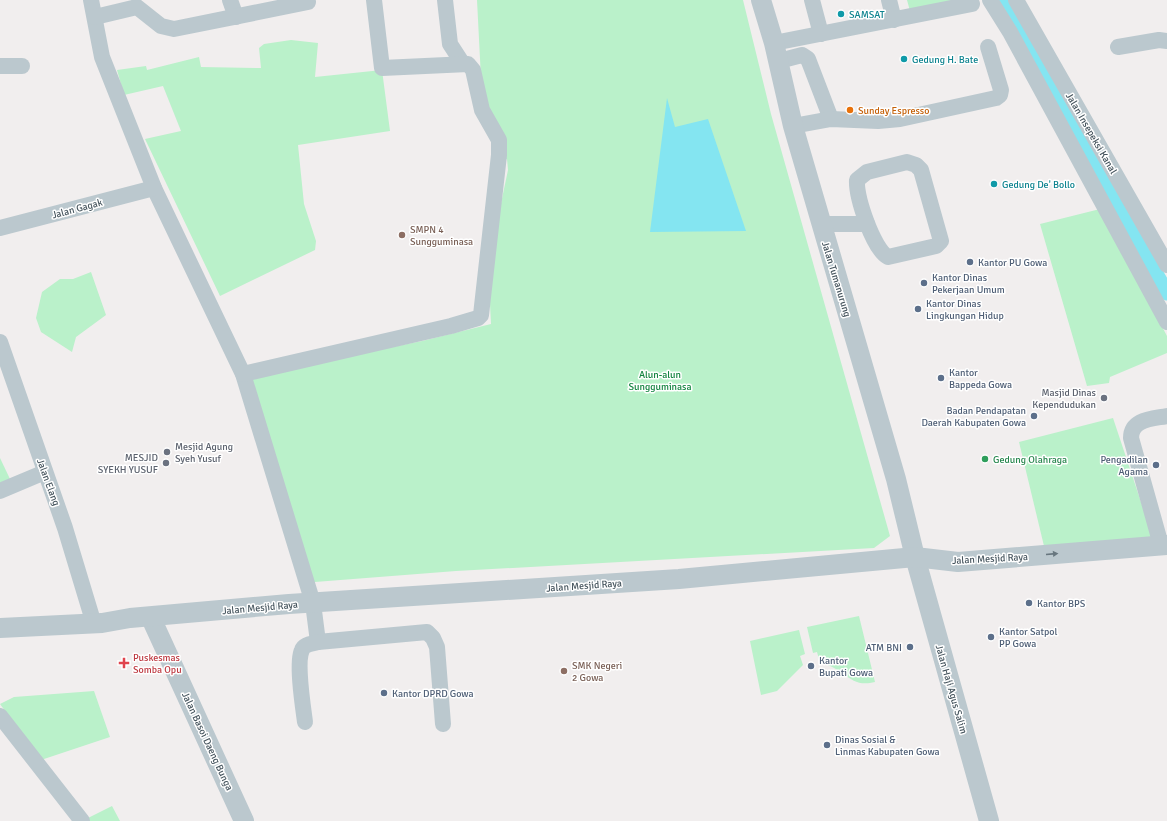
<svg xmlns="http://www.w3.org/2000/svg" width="1167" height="821" viewBox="0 0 1167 821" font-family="Signika,sans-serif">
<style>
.green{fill:#baf1ca}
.water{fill:#84e5f1}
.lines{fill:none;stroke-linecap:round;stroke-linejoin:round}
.canal{stroke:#84e5f1;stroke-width:15}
.minor{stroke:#bbc8ce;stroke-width:16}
.tertiary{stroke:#bbc8ce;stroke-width:20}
.oneway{fill:#68777f}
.culture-dot{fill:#0f9aa8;stroke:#fff;stroke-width:1.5}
.food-dot{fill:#e8710a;stroke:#fff;stroke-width:1.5}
.education-dot{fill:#8d6e63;stroke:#fff;stroke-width:1.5}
.service-dot{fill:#5c6f8a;stroke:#fff;stroke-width:1.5}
.worship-dot{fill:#6b7280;stroke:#fff;stroke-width:1.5}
.leisure-dot{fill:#2e9e5b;stroke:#fff;stroke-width:1.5}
.health-dot{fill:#e0444e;stroke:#fff;stroke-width:1.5}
.labels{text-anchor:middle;stroke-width:3;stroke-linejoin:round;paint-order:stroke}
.culture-label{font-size:10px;fill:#0d838f;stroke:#fff;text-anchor:start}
.food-label{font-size:10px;fill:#c56008;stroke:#fff;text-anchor:start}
.street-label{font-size:10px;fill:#45545d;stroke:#fff}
.education-label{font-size:10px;fill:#785e54;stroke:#fff;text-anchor:start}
.service-label{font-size:10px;fill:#4e5e75;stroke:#fff;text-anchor:start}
.park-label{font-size:10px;fill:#12833f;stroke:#fff}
.worship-label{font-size:10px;fill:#5b616d;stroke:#fff;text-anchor:end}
.leisure-label{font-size:10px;fill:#27864d;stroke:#fff;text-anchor:start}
.health-label{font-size:10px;fill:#be3a42;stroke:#fff;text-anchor:start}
</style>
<rect width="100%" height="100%" fill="#f1eeee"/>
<g class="green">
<path d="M477 0H743L771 114 890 536 874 548 456 571 302 583 245 377 422 341 491 324 488 265 508 170 507 159 504 160 482 98Z"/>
<path d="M907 0H961L910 11Z"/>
<path d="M291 40 318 43 315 77 382 70 390 131 298 145 304 204 316 241 315 250 220 296 145 139 181 131 163 86 124 95 117 70 146 66 147 70 199 57 201 67 261 68 259 48 264 44Z"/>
<path d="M1100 209 1167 336V353L1110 377 1109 383 1087 386 1040 224Z"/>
<path d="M91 272 106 315 76 337 72 352 41 332 36 318 42 292 60 279H73Z"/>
<path d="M1113 418 1153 538 1044 546 1019 442Z"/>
<path d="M0 458 10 479 0 483Z"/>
<path d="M859 616 875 682C849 689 845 667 820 663L817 652 813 653 807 627Z"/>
<path d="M799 630 805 654 800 656 803 665 777 691 761 695 750 641Z"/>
<path d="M94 691 110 737 41 760 0 704 14 697Z"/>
<path d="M112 806 120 821H88V818Z"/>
</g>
<path class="water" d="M667 98 675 127 708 119 746 231 650 232Z"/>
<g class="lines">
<path class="canal" d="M1000 0 1167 293"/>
<g class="minor">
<path d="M91 0 102 57 154 188 243 374 313 603 318 642 427 632 433 638 437 647 443 724"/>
<path d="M230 0 236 17"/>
<path d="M445 0 450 44 463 64"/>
<path d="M812 0 821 34"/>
<path d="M889 0 894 20"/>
<path d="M990 0 1010 32 1167 322"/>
<path d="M1016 0 1167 265"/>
<path d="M95 17 137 7 161 26 174 29 308 2"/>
<path d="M774 43 972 4"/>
<path d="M1118 47 1159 40 1167 41"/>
<path d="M779 61 802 55 808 59 831 119"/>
<path d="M0 66H22"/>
<path d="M793 126 831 119 878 121 900 119 996 98 1000 95 1001 90 988 47"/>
<path d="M907 162 916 165 921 170 941 241 936 246 888 257C873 249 856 197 857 180L867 172Z"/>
<path d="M821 224H867"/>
<path d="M0 228 154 188"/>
<path d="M0 342 65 528 94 624"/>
<path d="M243 374 451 326 478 318 481 315 499 155V140L482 110 473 70 468 64 382 68 374 0"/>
<path d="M0 491 45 472"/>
<path d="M1161 545 1131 438C1131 419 1152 419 1167 416"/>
<path d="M0 716 82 821"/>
<path d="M305 722C303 707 296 662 302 650 304 644 312 644 318 642"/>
</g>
<g class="tertiary">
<path d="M761 0 774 43 793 126 896 479 915 557 989 821"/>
<path d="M151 618 244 821"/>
<path d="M0 628 102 623 130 618 289 604 679 579 915 557 958 562 1167 545"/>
</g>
</g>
<defs><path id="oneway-solid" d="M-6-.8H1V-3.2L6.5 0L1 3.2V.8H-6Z"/></defs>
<use class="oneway" href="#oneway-solid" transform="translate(1052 554) rotate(-5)"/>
<g class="culture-dot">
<circle cx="841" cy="14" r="4"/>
<circle cx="904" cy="59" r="4"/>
<circle cx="994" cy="184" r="4"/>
</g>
<circle class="food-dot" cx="850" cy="110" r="4"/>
<g class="education-dot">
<circle cx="402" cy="235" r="4"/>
<circle cx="564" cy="671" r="4"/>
</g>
<g class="service-dot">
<circle cx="970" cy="262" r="4"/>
<circle cx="924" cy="283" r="4"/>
<circle cx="918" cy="309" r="4"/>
<circle cx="941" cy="378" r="4"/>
<circle cx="1034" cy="416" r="4"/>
<circle cx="1156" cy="465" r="4"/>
<circle cx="1029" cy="603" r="4"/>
<circle cx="991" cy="637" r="4"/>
<circle cx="910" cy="647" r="4"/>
<circle cx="811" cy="666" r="4"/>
<circle cx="384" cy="693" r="4"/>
<circle cx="827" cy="745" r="4"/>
</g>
<g class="worship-dot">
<circle cx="1104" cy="398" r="4"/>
<circle cx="167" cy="452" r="4"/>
<circle cx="166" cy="463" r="4"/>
</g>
<circle class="leisure-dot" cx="985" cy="459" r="4"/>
<path class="health-dot" d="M122 657h4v4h4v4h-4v4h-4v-4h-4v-4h4z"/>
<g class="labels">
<g class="culture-label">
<text x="849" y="18">SAMSAT</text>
<text x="912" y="63">Gedung H. Bate</text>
<text x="1002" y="188">Gedung De' Bollo</text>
</g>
<g class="food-label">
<text x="858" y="114">Sunday Espresso</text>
</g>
<g class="street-label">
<text transform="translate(1092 133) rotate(60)" y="4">Jalan Insepeksi Kanal</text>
<text transform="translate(77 208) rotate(-15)" y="4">Jalan Gagak</text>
<text transform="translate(837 279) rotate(73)" y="4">Jalan Tumanurung</text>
<text transform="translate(49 482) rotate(70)" y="4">Jalan Elang</text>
<text transform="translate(990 558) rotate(-3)" y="4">Jalan Mesjid Raya</text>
<text transform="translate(584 585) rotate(-4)" y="4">Jalan Mesjid Raya</text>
<text transform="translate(260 607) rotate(-5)" y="4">Jalan Mesjid Raya</text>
<text transform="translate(952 689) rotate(74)" y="4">Jalan Haji Agus Salim</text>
<text transform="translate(208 741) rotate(65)" y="4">Jalan Basoi Daeng Bunga</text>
</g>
<g class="education-label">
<text x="410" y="233">SMPN 4<tspan x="410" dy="12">Sungguminasa</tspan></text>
<text x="572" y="669">SMK Negeri<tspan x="572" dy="12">2 Gowa</tspan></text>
</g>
<g class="service-label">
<text x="978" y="266">Kantor PU Gowa</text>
<text x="932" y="281">Kantor Dinas<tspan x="932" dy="12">Pekerjaan Umum</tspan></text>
<text x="926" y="307">Kantor Dinas<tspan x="926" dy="12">Lingkungan Hidup</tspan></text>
<text x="949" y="376">Kantor<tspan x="949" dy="12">Bappeda Gowa</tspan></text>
<text x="1026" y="414" text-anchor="end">Badan Pendapatan<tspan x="1026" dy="12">Daerah Kabupaten Gowa</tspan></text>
<text x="1148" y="463" text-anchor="end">Pengadilan<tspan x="1148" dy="12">Agama</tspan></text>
<text x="1037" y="607">Kantor BPS</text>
<text x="999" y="635">Kantor Satpol<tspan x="999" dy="12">PP Gowa</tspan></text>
<text x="902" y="651" text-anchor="end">ATM BNI</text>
<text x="819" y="664">Kantor<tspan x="819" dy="12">Bupati Gowa</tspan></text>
<text x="392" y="697">Kantor DPRD Gowa</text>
<text x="835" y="743">Dinas Sosial &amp;<tspan x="835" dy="12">Linmas Kabupaten Gowa</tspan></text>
</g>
<g class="park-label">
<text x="660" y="378">Alun-alun<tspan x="660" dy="12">Sungguminasa</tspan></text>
</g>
<g class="worship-label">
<text x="1096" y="396">Masjid Dinas<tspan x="1096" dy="12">Kependudukan</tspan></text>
<text x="175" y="450" text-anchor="start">Mesjid Agung<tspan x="175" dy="12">Syeh Yusuf</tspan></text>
<text x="158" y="461">MESJID<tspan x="158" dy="12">SYEKH YUSUF</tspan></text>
</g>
<g class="leisure-label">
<text x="993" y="463">Gedung Olahraga</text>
</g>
<g class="health-label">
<text x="133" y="661">Puskesmas<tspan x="133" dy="12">Somba Opu</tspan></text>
</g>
</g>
</svg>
